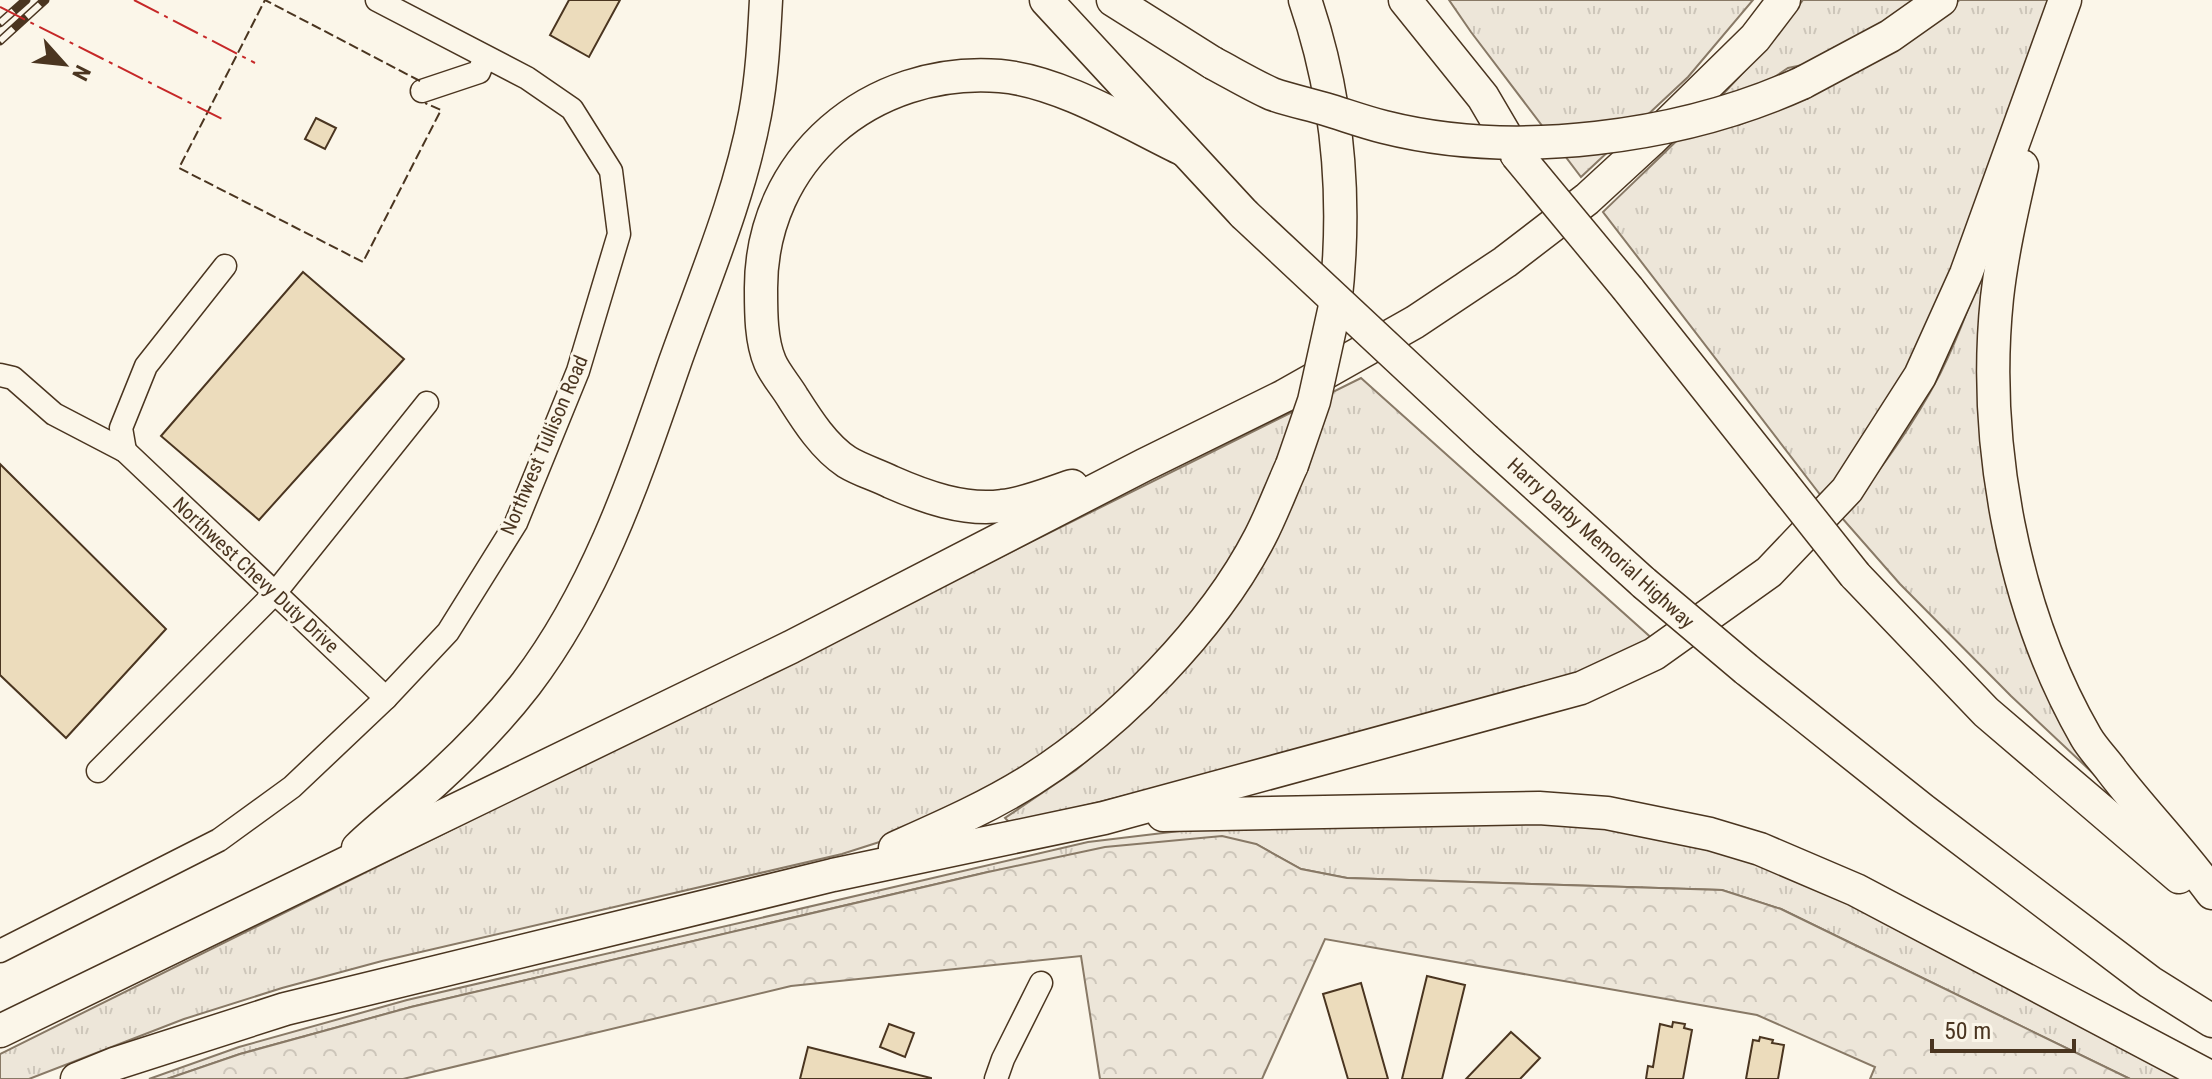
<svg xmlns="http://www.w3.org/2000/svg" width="2212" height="1079" viewBox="0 0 2212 1079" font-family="'Roboto Condensed',sans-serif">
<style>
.grass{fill:url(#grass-tufts);stroke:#887966;stroke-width:2}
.forest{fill:url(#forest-crowns);stroke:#887966;stroke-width:2}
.building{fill:#ecdcbc;stroke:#4a3520;stroke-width:2}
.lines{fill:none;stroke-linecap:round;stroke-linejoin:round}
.minor-casing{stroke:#4a3520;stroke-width:25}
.highway-casing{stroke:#4a3520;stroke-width:35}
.minor{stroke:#fbf6e9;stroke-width:22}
.highway{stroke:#fbf6e9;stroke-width:32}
.rail-casing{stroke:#4a3520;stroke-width:9}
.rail{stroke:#fbf6e9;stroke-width:6;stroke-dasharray:18;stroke-linecap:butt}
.highway-bridge-casing{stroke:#4a3520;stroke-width:35;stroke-linecap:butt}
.highway-bridge{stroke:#fbf6e9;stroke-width:32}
.fence{stroke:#4a3520;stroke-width:2;stroke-dasharray:10 4;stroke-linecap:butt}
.power{stroke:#c62828;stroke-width:2;stroke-dasharray:28 6 4 6;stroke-linecap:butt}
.labels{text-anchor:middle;stroke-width:6;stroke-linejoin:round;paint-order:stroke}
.street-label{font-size:20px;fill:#4a3520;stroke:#fbf6e9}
</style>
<defs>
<pattern id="grass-tufts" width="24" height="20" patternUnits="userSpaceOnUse" patternTransform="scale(2)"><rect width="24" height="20" fill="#ede6d9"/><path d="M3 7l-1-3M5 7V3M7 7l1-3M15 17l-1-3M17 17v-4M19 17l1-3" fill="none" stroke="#cdc6ba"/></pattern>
<pattern id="forest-crowns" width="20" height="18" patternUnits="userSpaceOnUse" patternTransform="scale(2)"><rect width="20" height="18" fill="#ede6d9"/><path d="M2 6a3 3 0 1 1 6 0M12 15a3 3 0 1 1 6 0" fill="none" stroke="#cdc6ba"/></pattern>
</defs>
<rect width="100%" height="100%" fill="#fbf6e9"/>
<g class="grass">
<path d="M1449 0H1753L1688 77 1581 177 1471 32Z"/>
<path d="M1803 0H1919L1822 61 1788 68 1773 78 1741 124 1780 108 1960 0H2053L1928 337 1825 501 1603 212C1673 144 1745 79 1803 0Z"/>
<path d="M2000 218 1986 435 2097 777 2011 696 1900 584 1842 518C1879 472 1913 426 1940 374 1965 324 1982 270 2000 218Z"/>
<path d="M1361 378 1656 642 1535 693 1011 824 1005 818 1076 770 1118 734 1235 558 1138 679 1026 770 892 838 842 854 382 961 282 988 184 1019 29 1079H0V1054Z"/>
<path d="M1550 817 1763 857 2196 1079H2130L1781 909 1722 890 1347 878 1301 869 1256 844 988 872 411 1007 240 1054 167 1079H149L239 1047 407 1000 1088 842 1188 830Z"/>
</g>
<path class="forest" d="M1222 836 1256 844 1301 869 1347 878 1722 890 1781 909 2130 1079H1870L1875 1067 1757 1015 1325 939 1262 1079H1100L1081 956 791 986 403 1079H167L240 1054 411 1007 988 872 1105 847Z"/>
<g class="building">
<path d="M569 0H620L589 57 550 35Z"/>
<path d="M316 118 336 128 325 149 305 139Z"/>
<path d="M303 272 404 359 259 520 161 436Z"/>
<path d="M0 464 166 629 66 738 0 675Z"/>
<path d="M1427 976 1465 985 1442 1079H1402Z"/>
<path d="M1361 983 1388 1079H1348L1323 994Z"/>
<path d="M1673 1022 1685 1024 1684 1028 1692 1030 1683 1079H1646L1648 1066 1653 1067 1660 1024 1672 1027Z"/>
<path d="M889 1024 914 1033 905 1057 880 1047Z"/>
<path d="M1511 1032 1540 1058 1520 1079H1466Z"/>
<path d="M1760 1037 1773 1040 1772 1043 1784 1045 1778 1079H1746L1753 1040 1759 1041Z"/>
<path d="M808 1047 931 1078V1079H800Z"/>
</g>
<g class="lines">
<defs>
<g id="minor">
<path d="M422 91 479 72 485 57"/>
<path d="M0 375 13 378 54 414 125 451 386 698"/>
<path d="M125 451 121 428 146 366 225 266"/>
<path d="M98 771 275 593 427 403"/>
<path d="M0 951 219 840 292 787 386 698 448 632 516 523 578 371 619 234 611 171 572 109 527 78 377 0"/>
<path d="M996 1079 1003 1059 1041 983"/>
</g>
<g id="highway">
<path d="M1046 0 1244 214"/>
<path d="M1113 0 1213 63"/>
<path d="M1305 0C1339 99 1347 203 1335 306"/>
<path d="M1405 0 1483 97 1517 155"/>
<path d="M1802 83 1890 36 1941 0"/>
<path d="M2022 166C2012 210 2002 253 1997 298 1982 443 2013 610 2086 737 2093 749 2104 760 2112 771 2144 813 2181 850 2212 893"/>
<path d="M1628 289 1782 483"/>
<path d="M1486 440 1644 583"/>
<path d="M1072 486C1050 493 1025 504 1002 506 964 511 925 497 891 482 877 475 860 470 847 462 824 447 807 420 793 398 786 386 775 374 770 362 761 341 761 313 761 290 760 159 871 66 1000 76 1060 81 1130 124 1184 150"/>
<path d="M1855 575 1986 712 2179 877"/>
<path d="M1746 669 1923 810 2150 982 2212 1021"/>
<path d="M1163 815 1539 808 1607 813 1710 834 1760 849 1856 890 2212 1078"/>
<path d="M358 848C383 824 410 804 435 781 468 751 499 719 526 684 599 588 636 474 675 362 704 280 739 199 755 114 762 77 764 38 766 0"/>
<path d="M895 848C942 827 988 807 1031 780 1118 725 1213 628 1260 537 1272 514 1281 489 1292 465"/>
<path d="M0 1031 791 647 1144 465 1284 396 1415 322 1505 262 1587 199 1650 141 1755 38 1784 0"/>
<path d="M77 1079 114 1064 285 1009 833 875 1104 818 1581 688 1654 654 1769 572 1847 490 1920 376 1966 274 2065 0"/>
</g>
</defs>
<use href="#minor" class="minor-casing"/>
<use href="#highway" class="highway-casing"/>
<use href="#minor" class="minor"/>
<use href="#highway" class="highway"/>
<defs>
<g id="rail">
<path d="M0 23 26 0"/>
<path d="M0 41 45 0"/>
</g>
</defs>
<use href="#rail" class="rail-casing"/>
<use href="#rail" class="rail"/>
<defs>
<g id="highway-bridge">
<path d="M1213 63C1232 73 1252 85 1272 94 1289 100 1308 104 1325 109 1345 115 1364 122 1384 127 1515 160 1680 138 1802 83"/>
<path d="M1517 155 1628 289"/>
<path d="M1244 214 1486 440"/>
<path d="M1292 465 1314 401 1335 306"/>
<path d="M1782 483 1855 575"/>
<path d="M1644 583 1746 669"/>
</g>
</defs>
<use href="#highway-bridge" class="highway-bridge-casing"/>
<use href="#highway-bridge" class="highway-bridge"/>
<path class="fence" d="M420 81 265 0 179 168 363 262 441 110 425 103"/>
<g class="power">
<path d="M134 0 255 63"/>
<path d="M0 7 224 120"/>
</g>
</g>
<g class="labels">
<g class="street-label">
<text transform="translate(544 445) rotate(-67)" y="7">Northwest Tullison Road</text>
<text transform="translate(1601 543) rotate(42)" y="7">Harry Darby Memorial Highway</text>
<text transform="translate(256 575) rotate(43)" y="7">Northwest Chevy Duty Drive</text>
</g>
</g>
<g transform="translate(64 64) rotate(117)" stroke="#fbf6e9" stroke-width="6" paint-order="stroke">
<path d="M0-6L14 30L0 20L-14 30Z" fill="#4a3520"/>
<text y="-12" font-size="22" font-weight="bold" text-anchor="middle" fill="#4a3520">N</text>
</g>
<path d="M1932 1039v12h142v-12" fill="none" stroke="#4a3520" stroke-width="4"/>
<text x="1944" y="1039" font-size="24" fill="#4a3520" stroke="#fbf6e9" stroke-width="6" paint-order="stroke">50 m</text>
</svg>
